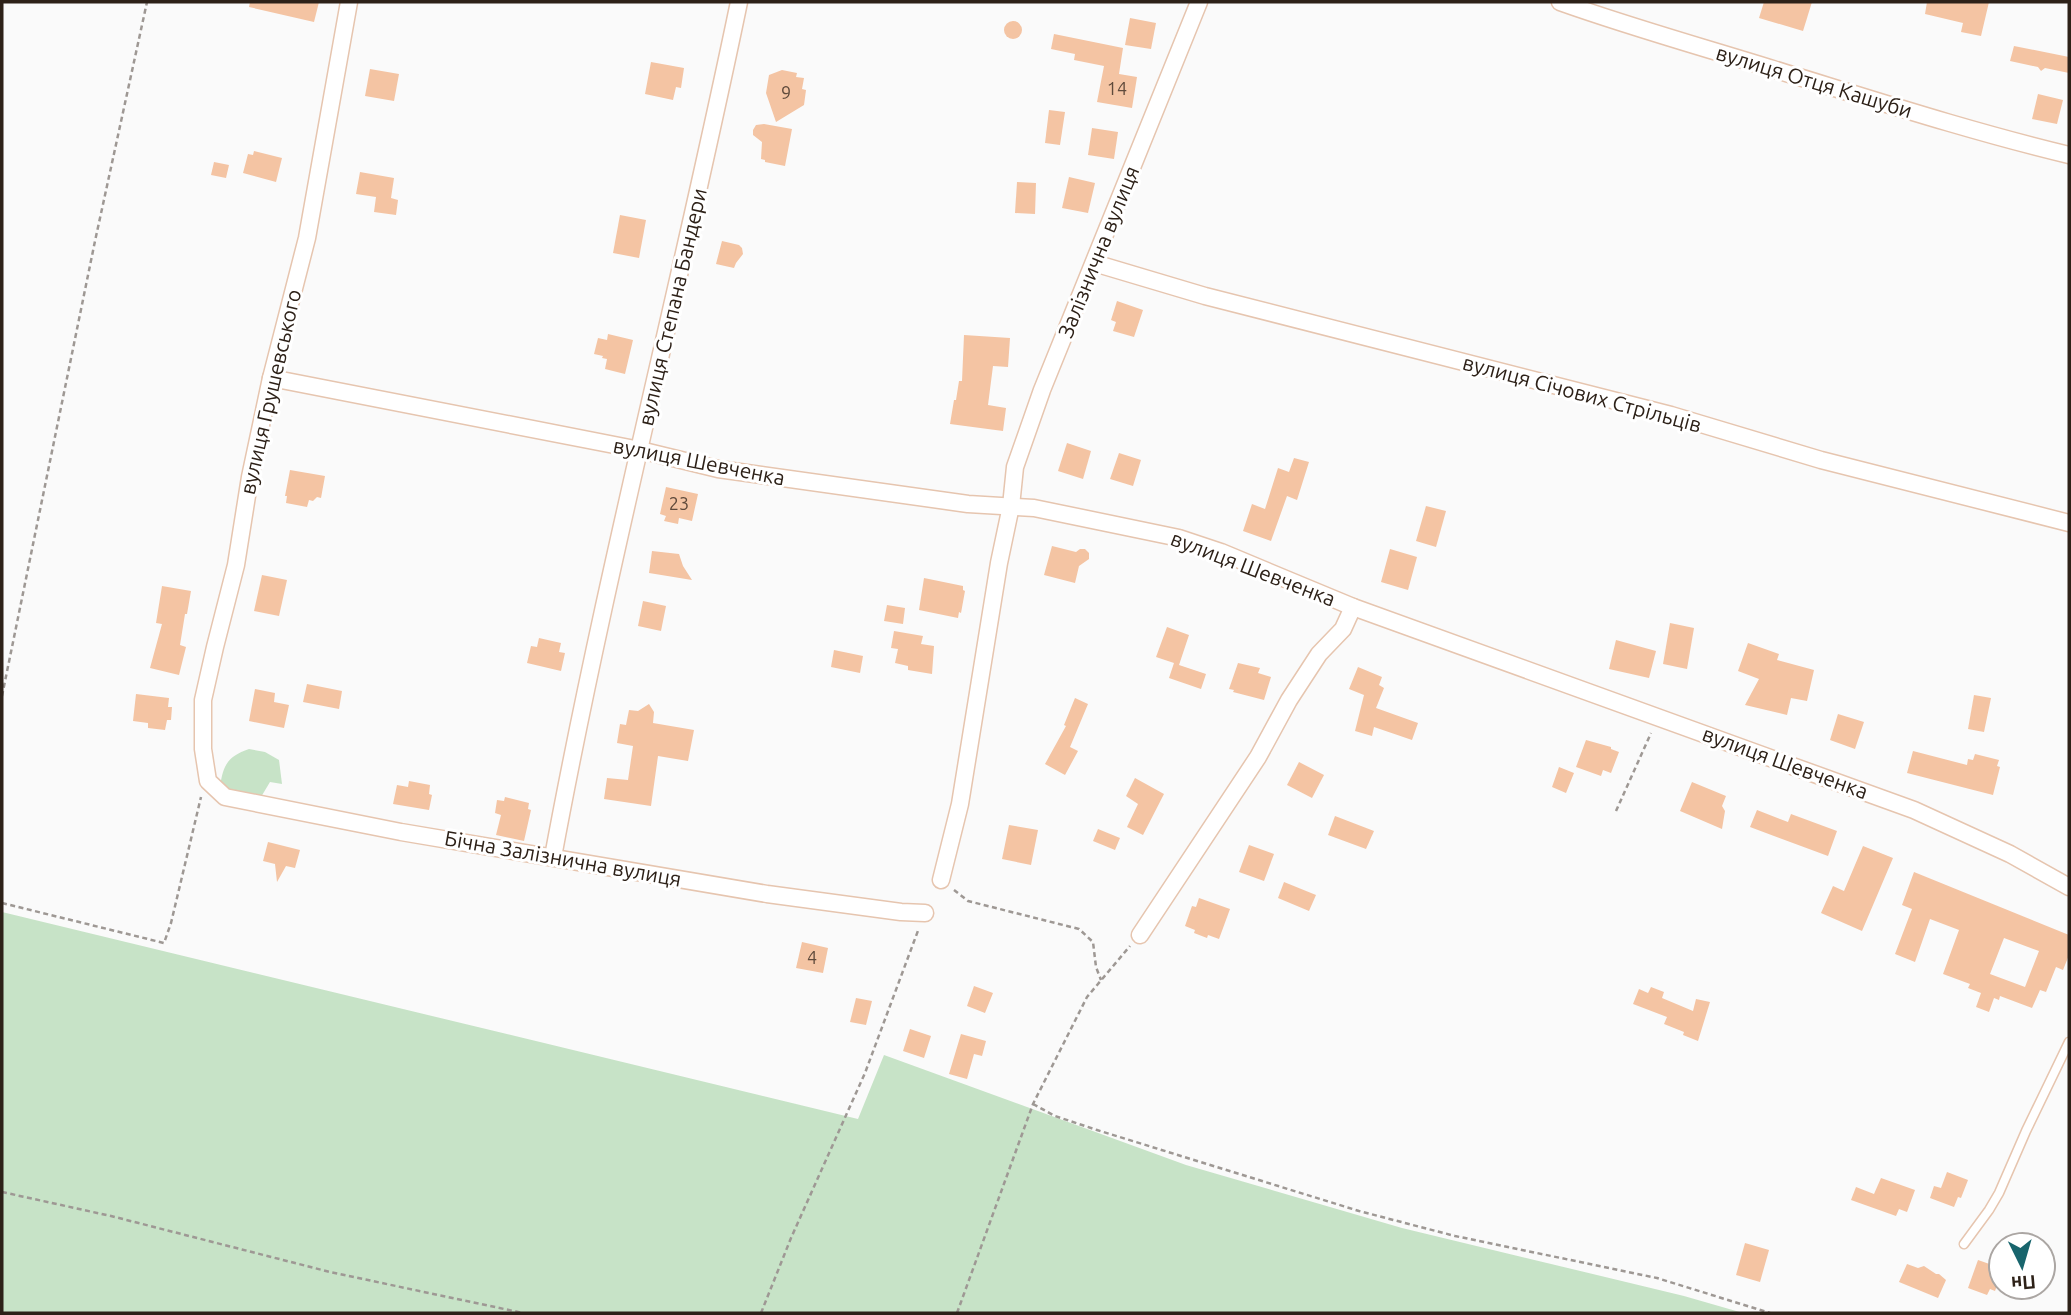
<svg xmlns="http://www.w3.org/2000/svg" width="2071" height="1315" viewBox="0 0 2071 1315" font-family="Ubuntu,sans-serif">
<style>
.green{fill:#c7e3c7}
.building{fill:#f4c4a3;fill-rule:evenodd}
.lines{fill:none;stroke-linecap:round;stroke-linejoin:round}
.service-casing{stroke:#e6c5af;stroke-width:11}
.minor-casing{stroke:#e6c5af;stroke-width:19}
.path{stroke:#9e9894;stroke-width:2.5;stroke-dasharray:5 3.5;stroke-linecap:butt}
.service{stroke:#fff;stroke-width:8}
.minor{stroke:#fff;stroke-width:16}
.labels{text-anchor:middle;stroke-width:6;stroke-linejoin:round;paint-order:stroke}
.number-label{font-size:18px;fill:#5f4a3b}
.street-label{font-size:21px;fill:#2d2118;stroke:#fff}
</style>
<rect width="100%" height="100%" fill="#fafafa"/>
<g class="green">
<path d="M249 749 265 752 279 760 282 784 270 782 261 797 242 798 220 787C223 765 228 756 249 749Z"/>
<path d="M2 912 858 1119 884 1055 1186 1165 1402 1228 1684 1296 1743 1313H2Z"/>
</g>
<g class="building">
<path d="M250 2H319L314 22 249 7Z"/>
<path d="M1764 2H1812L1803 31 1759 18Z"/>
<path d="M1927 2H1989L1981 36 1961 32 1963 23 1925 14Z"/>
<path d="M1130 18 1156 23 1151 49 1125 45Z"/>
<circle cx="1013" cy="30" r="9"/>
<path d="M1054 34 1123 48 1119 74 1137 77 1132 108 1097 102 1104 66 1074 60 1075 54 1051 49Z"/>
<path d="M2014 46 2069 57V73L2045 68 2041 71 2038 67 2010 61Z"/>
<path d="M651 62 684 68 681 88 676 87 673 100 645 94Z"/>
<path d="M370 69 399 74 394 101 365 96Z"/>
<path d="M782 70 797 73 796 77 804 78 802 89 806 90 804 105 776 122 766 93 769 75Z"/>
<path d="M2038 94 2063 100 2057 124 2032 119Z"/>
<path d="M1049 110 1065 112 1060 145 1045 143Z"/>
<path d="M764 124 792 129 785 166 765 162V160L761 159 762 142 753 135V130L756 125Z"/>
<path d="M1092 128 1118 132 1114 159 1088 155Z"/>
<path d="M254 151 282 158 276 182 243 173 248 154 253 155Z"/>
<path d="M214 162 229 165 226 178 211 175Z"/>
<path d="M360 172 394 178 391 198 398 200 396 215 374 212 376 197 356 194Z"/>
<path d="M1069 177 1095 183 1088 213 1062 208Z"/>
<path d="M1017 182 1036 183 1035 214 1015 213Z"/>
<path d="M620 215 646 220 639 258 613 253Z"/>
<path d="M722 241 739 245 742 248 743 254 736 263 734 268 716 264Z"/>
<path d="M1117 301 1143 310 1134 337 1113 331 1116 322 1111 320Z"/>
<path d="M608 334 633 340 625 374 605 369 607 359 602 358 603 356 594 354 598 338 607 340Z"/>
<path d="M964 335 1010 338 1008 367 993 366 988 405 1006 408 1003 431 950 424 954 400H956L959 381H962Z"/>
<path d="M1067 443 1091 451 1083 479 1058 471Z"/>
<path d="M1119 453 1141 460 1133 486 1110 479Z"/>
<path d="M1294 458 1309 462 1297 500 1287 496 1271 541 1243 531 1252 504 1265 509 1278 468 1289 472Z"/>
<path d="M290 470 325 476 321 498 317 497 313 501 309 500 307 507 286 503 287 496H285Z"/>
<path d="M666 487 698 494 692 521 679 518 678 524 664 521 666 516 660 514Z"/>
<path d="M1426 506 1446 511 1436 547 1416 541Z"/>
<path d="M1052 546 1076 552 1080 549H1085L1089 553V559L1079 566 1075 583 1044 575Z"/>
<path d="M1390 549 1417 557 1408 590 1381 582Z"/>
<path d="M652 551 679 554 683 566 692 580 649 573Z"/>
<path d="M262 575 287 580 279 616 254 611Z"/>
<path d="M924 578 963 586V590L965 591 961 613 959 612 958 618 919 610Z"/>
<path d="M162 586 191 591 187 614H185L180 645 186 647 179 675 150 668 162 624 156 623Z"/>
<path d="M643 601 666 606 661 631 638 626Z"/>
<path d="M887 605 905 608 903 624 884 621Z"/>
<path d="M1670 623 1694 628 1687 669 1663 664Z"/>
<path d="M1167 627 1189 635 1179 665 1206 674 1201 689 1169 678 1174 663 1156 657Z"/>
<path d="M894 631 923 636 921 644 934 646 932 674 908 670V666L895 663 898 649 891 648Z"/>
<path d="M539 638 561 643 559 652 565 653 561 671 527 663 531 646 537 647Z"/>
<path d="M1616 640 1656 651 1649 678 1609 669Z"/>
<path d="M1748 643 1779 654 1777 660 1814 670 1807 701 1791 698 1787 715 1745 705 1759 679 1738 671Z"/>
<path d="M834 650 863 656 860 673 831 667Z"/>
<path d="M1238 663 1260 668 1258 673 1271 677 1264 700 1233 692 1234 690 1229 689Z"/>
<path d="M1358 667 1382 677 1379 685 1384 688 1376 708 1418 723 1412 740 1374 727 1372 736 1355 731 1364 695 1349 689Z"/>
<path d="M307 684 342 691 339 709 303 702Z"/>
<path d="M255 689 275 693 274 702 289 705 284 728 249 721Z"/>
<path d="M136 694 169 698 168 707H172L171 720H167L165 730 148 728V723L133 721Z"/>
<path d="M1974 695 1991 698 1984 732 1968 729Z"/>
<path d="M1075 698 1088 704 1070 747 1078 751 1065 775 1045 764 1066 726 1064 725Z"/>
<path d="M649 704 654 712 653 723 694 730 688 761 658 756 651 806 604 799 607 778 628 780 633 746 617 743 620 724 626 725 629 710 638 711Z"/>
<path d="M1838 714 1864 722 1855 749 1830 740Z"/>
<path d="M1586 740 1611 747V749L1619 752 1611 773 1603 770 1601 776 1576 767Z"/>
<path d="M1913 751 1967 765 1968 759 1973 760 1975 754 1999 760 1997 766 2000 767 1993 795 1907 773Z"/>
<path d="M1299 762 1324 775 1312 798 1287 785Z"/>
<path d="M1559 767 1574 773 1566 793 1552 787Z"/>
<path d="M1135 778 1164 794 1143 835 1127 827 1138 804 1126 796Z"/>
<path d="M409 781 430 785 429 794 432 795 429 810 393 804 397 785 408 787Z"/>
<path d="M1692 782 1726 796 1722 806 1725 811 1722 829 1680 811Z"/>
<path d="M505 797 529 803 528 809 531 810 524 841 496 835 501 815 495 813 497 800 504 801Z"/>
<path d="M1757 810 1788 822 1791 814 1837 831 1828 856 1750 827Z"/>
<path d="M1335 816 1374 831 1366 849 1328 835Z"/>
<path d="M1009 825 1038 830 1031 865 1002 859Z"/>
<path d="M1098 829 1120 838 1115 850 1093 841Z"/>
<path d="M268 842 300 850 295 868 286 866 277 882 275 864 263 861Z"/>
<path d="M1249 845 1274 854 1264 881 1239 872Z"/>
<path d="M1863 846 1893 858 1862 931 1821 913 1833 886 1844 891Z"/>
<path d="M1914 872 2069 935V955L2063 970 2056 967 2046 992 2040 990 2032 1008 2000 996 1999 1000 1994 998 1989 1012 1976 1007 1981 993 1968 988 1970 984 1943 974 1959 930 1930 919 1915 962 1895 954 1912 909 1902 905ZM2004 938 2039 951 2025 987 1990 974Z"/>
<path d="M1284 882 1316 895 1309 911 1278 898Z"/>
<path d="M1199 898 1230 909 1219 939 1208 935 1207 938 1194 933 1195 930 1185 926 1192 906 1196 907Z"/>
<path d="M802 942 828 948 823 973 796 968Z"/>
<path d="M974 986 993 993 985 1013 967 1006Z"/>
<path d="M1651 987 1664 992 1662 998 1693 1011 1696 999 1710 1002 1698 1041 1683 1035 1684 1032 1664 1024 1667 1017 1633 1004 1639 989 1648 993Z"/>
<path d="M856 998 872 1001 866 1025 850 1022Z"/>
<path d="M910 1029 931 1036 924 1058 903 1051Z"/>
<path d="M961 1034 986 1041 982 1056 974 1054 967 1079 949 1074Z"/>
<path d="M1947 1172 1968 1180 1961 1198 1958 1197 1954 1207 1930 1198 1934 1186 1941 1188Z"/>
<path d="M1881 1178 1915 1190 1907 1212 1899 1209 1896 1216 1851 1200 1856 1187 1874 1194Z"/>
<path d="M1745 1243 1769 1250 1760 1282 1736 1275Z"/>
<path d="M1978 1260 2001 1268V1275L1995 1291 1990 1289 1987 1295 1968 1288Z"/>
<path d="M1907 1264 1918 1268 1924 1266 1936 1274H1939L1946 1280 1938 1298 1899 1282Z"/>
</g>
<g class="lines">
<defs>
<path id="service" d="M1964 1244 1989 1210 1999 1193 2026 1131 2069 1042"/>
<g id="minor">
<path d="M349 2 307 238 271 378 250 477 236 565 215 647 203 700V749L208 781 225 797 401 832 767 894 901 912 925 913"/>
<path d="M1560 2C1630 27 1702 47 1773 69 1871 99 1969 131 2069 155"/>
<path d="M1094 263 1205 296 1671 415 1821 460 2069 523"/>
<path d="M271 378 640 450 718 469 968 504 1034 508 1179 538 1221 552 1353 607 1914 810 2010 854 2069 887"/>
<path d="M553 857C606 570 680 288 739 2"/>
<path d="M941 880 960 804 999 563 1011 506 1015 467 1042 390 1199 2"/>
<path d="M1140 935 1258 757 1289 700 1319 654 1343 629 1353 607"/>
</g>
</defs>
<use href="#service" class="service-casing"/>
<use href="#minor" class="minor-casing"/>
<g class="path">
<path d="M2 696 95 241 147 2"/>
<path d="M1616 811 1651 733"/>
<path d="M954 890 968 901 1079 929 1093 942 1096 967 1101 980"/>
<path d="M2 903 164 943 171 923 201 797"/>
<path d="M1033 1104 1055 1116 1097 1130 1359 1211 1455 1236 1657 1278 1770 1313"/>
<path d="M2 1192 111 1216 330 1272 523 1313"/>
<path d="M761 1313 791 1238 865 1073 919 928"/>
<path d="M957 1313 1033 1104 1087 997 1130 946"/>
</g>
<use href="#service" class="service"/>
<use href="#minor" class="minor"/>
</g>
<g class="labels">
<g class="number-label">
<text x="1117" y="95">14</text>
<text x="786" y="99">9</text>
<text x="679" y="510">23</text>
<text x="812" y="964">4</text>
</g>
<g class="street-label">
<text transform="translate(1814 82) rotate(17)" y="7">вулиця Отця Кашуби</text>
<text transform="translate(1099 252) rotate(-68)" y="7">Залізнична вулиця</text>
<text transform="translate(673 307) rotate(-77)" y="7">вулиця Степана Бандери</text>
<text transform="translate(271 392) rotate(-77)" y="7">вулиця Грушевського</text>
<text transform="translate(1582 394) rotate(15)" y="7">вулиця Січових Стрільців</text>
<text transform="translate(699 462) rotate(11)" y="7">вулиця Шевченка</text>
<text transform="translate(1253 569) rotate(21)" y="7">вулиця Шевченка</text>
<text transform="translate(1785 763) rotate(20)" y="7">вулиця Шевченка</text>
<text transform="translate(563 859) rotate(10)" y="7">Бічна Залізнична вулиця</text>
</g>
</g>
<rect width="2071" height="1315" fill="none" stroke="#2d2118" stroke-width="7"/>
<g transform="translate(2022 1266) rotate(175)"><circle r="33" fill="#ffffff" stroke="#aba6a3" stroke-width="2"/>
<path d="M0-5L12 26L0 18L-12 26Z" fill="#18656d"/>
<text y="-10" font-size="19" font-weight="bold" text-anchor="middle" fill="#2d2118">Пн</text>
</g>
</svg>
